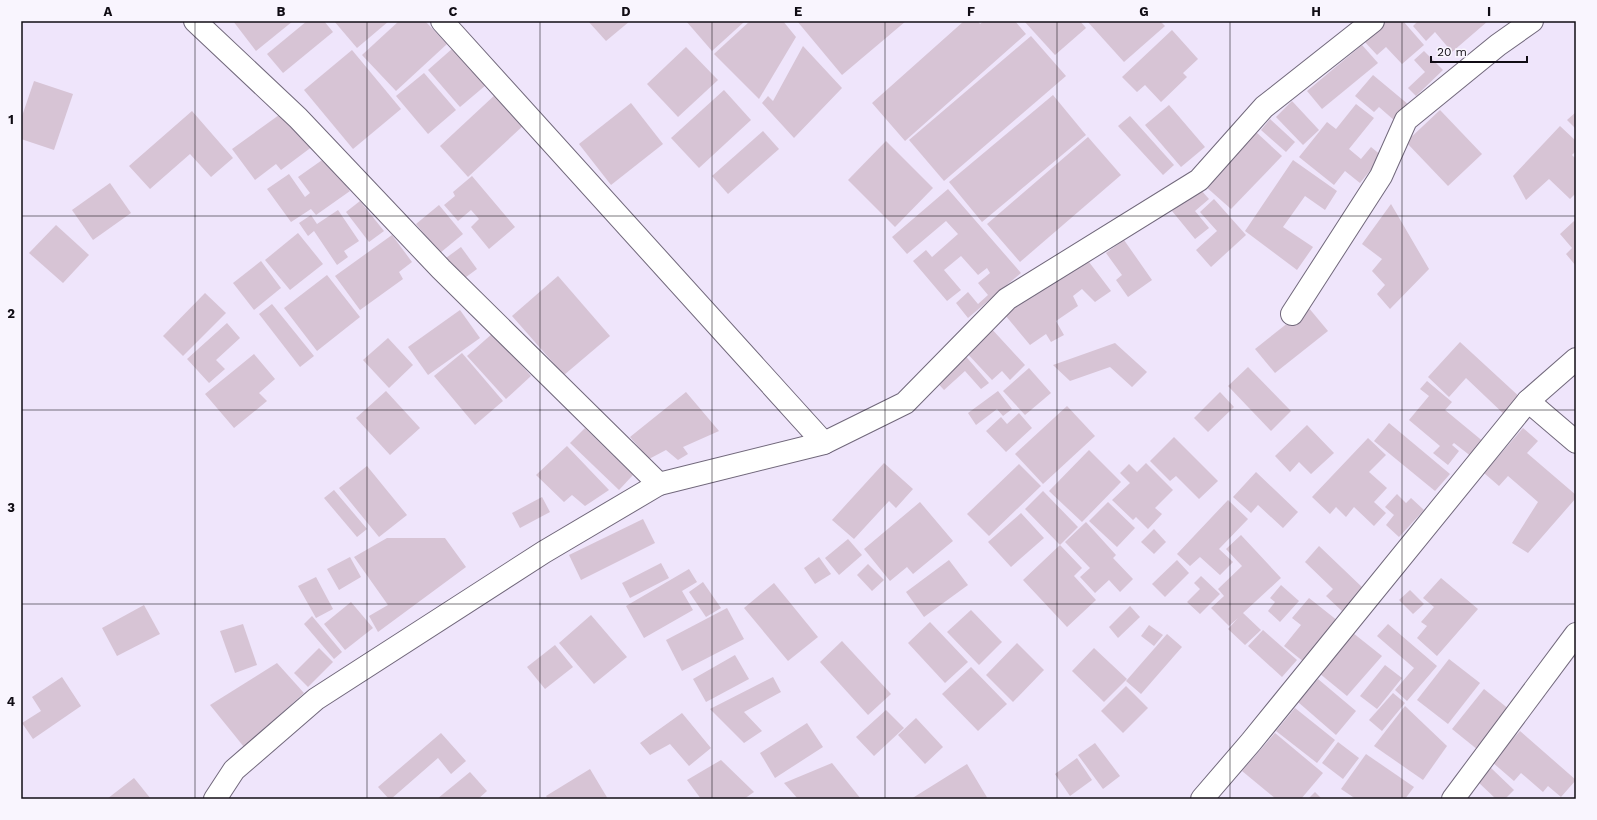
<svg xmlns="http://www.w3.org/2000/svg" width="1597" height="820" viewBox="0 0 1597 820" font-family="'Work Sans',sans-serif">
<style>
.building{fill:#d7c4d5}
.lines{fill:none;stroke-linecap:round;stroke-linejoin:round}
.street-casing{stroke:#71687b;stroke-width:24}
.street{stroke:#fff;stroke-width:22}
.grid{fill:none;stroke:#100c14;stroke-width:1;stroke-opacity:0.55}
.neatline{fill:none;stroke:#100c14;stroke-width:1.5}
.grid-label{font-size:13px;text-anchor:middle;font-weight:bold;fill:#100c14}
</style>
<rect width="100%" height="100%" fill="#efe5fb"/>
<g class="building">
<path d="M233 21H293L256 51Z"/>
<path d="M307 21H324L333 32 283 73 267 54Z"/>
<path d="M334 21H389L357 48Z"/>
<path d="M399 21H425L447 44 396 91 362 55Z"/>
<path d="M588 21H630L606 41Z"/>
<path d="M686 21H743L744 22 712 51Z"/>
<path d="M750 21H783L796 37 759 99 714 54Z"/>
<path d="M797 21H906L842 75Z"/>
<path d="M964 21H978L980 24 984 21H1015L1026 34 905 141 872 103Z"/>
<path d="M1024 21H1080L1086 28 1055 55Z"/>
<path d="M1087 21H1160L1165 26 1124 62Z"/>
<path d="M1387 21H1403L1424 45 1402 64 1386 47 1377 55 1364 41Z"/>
<path d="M1418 21H1488L1452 52 1435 32 1426 41 1413 26Z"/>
<path d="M1172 30 1198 59 1183 73 1187 77 1161 102 1145 85 1137 92 1122 77Z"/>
<path d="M1031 36 1066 76 944 181 909 140Z"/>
<path d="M1362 45 1378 63 1322 109 1307 91Z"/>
<path d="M803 46 842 88 794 138 762 103 768 96 773 101Z"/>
<path d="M686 47 718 80 678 117 647 84Z"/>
<path d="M453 48 486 85 460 107 428 70Z"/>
<path d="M352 50 401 109 353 149 304 90Z"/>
<path d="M1424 51 1443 70 1416 96 1408 88 1425 72 1414 60Z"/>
<path d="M424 73 456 110 428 134 396 96Z"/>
<path d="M1373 75 1409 105 1395 121 1379 107 1374 112 1355 96Z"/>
<path d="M34 81 73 94 54 150 21 139V119Z"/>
<path d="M724 90 751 120 699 168 671 138Z"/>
<path d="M497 93 525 124 468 177 440 146Z"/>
<path d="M1053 95 1086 135 982 222 949 182Z"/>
<path d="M1292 101 1319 130 1303 145 1276 117Z"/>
<path d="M631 103 663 144 611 185 579 144Z"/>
<path d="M1356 104 1374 118 1349 149 1361 159 1371 147 1382 156 1360 183 1345 171 1334 185 1299 157 1327 122 1336 129Z"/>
<path d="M1169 105 1205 147 1181 167 1145 125Z"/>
<path d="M286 110 313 146 281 170 276 164 255 180 232 149Z"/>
<path d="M1440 110 1482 154 1448 186 1406 142Z"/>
<path d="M192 111 233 158 211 177 190 154 150 189 129 166Z"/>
<path d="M1576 112V129L1567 120Z"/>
<path d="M1130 116 1174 165 1163 175 1118 126Z"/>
<path d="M1270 119 1295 142 1286 152 1261 130Z"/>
<path d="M1560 126 1576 141V151L1572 155 1576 159V193L1570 199 1549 179 1526 200 1513 176Z"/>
<path d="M763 131 779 149 728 194 712 176Z"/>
<path d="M1256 132 1282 156 1231 209 1205 186Z"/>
<path d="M1088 137 1121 175 1020 262 987 224Z"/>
<path d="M886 141 933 188 895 227 848 180Z"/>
<path d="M325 158 350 191 316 215 311 209 291 222 267 189 289 174 305 197 310 193 298 177Z"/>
<path d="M1293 160 1337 191 1325 210 1305 196 1283 227 1313 247 1297 270 1245 231Z"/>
<path d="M472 176 515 227 489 249 471 227 479 219 471 210 458 221 444 205 455 196 453 192Z"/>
<path d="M110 183 131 213 93 240 72 210Z"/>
<path d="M948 189 1021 273 968 318 956 303 968 292 978 304 988 295 978 283 990 273 987 268 978 275 961 256 944 270 961 290 947 301 913 261 926 250 932 257 958 234 946 221 907 254 892 237Z"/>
<path d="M1200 189 1209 199 1195 211 1209 228 1195 239 1172 211Z"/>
<path d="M1214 199 1246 235 1211 267 1196 250 1217 231 1200 212Z"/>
<path d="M360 201 384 231 369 242 346 212Z"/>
<path d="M1391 204 1429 269 1390 309 1377 294 1385 285 1372 271 1382 259 1362 244Z"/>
<path d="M439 205 463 234 440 253 416 224Z"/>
<path d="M338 210 359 241 344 251 348 257 337 265 314 231 308 236 299 223 311 215 317 224Z"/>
<path d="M1574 221 1576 223V266L1566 254 1572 248 1560 234Z"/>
<path d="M56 225 89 255 63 283 29 253Z"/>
<path d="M298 233 323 264 290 290 265 260Z"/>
<path d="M392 235 412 262 399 272 403 279 360 310 335 276Z"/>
<path d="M1124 240 1152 280 1128 297 1116 280 1122 275 1106 253Z"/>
<path d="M461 247 477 269 462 280 446 258Z"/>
<path d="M261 261 281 288 254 310 233 283Z"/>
<path d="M1089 262 1111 291 1095 302 1082 289 1073 296 1078 306 1056 321 1064 335 1051 342 1046 334 1030 345 1005 315 1053 281Z"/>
<path d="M327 275 360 317 317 351 284 308Z"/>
<path d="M558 276 610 336 564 375 512 316Z"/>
<path d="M205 293 226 313 183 356 163 336Z"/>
<path d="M272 304 314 356 300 367 259 314Z"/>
<path d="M1308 307 1328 331 1275 373 1255 349Z"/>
<path d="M460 310 480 338 428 375 408 347Z"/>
<path d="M227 323 240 338 216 360 225 369 209 383 187 359Z"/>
<path d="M989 326 1025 365 1010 380 1002 371 992 380 964 350Z"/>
<path d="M493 333 531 376 506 399 467 356Z"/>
<path d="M388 338 413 365 389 388 363 360Z"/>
<path d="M1460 342 1523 400 1507 417 1466 378 1449 397 1428 377Z"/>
<path d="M1115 343 1147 372 1132 387 1110 367 1070 381 1053 365Z"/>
<path d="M962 352 989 383 981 389 965 371 944 390 933 378Z"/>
<path d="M462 353 503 401 475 425 434 376Z"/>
<path d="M254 354 275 379 259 393 267 401 234 428 205 394Z"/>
<path d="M1248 367 1291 411 1271 431 1228 386Z"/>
<path d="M1029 368 1051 393 1025 415 1003 391Z"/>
<path d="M1427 381 1452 402 1445 410 1485 443 1472 457 1454 443 1452 445 1459 451 1448 465 1433 453 1440 446 1409 420 1429 396 1420 389Z"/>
<path d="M386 391 420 428 390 455 356 418Z"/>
<path d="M998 391 1012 409 1003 416 997 409 976 425 968 413Z"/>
<path d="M686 392 719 431 683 447 688 454 678 460 666 450 649 459 630 437Z"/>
<path d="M1220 392 1234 407 1208 432 1194 418Z"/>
<path d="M1067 406 1095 436 1043 484 1015 454Z"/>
<path d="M1019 413 1032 428 1006 452 986 431 1001 417 1007 424Z"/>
<path d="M1389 423 1450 474 1435 491 1374 441Z"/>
<path d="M1307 425 1334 453 1311 474 1299 462 1290 472 1275 456Z"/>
<path d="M585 428 633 475 619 490 570 443Z"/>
<path d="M1523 428 1538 441 1527 453 1576 495V498L1528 553 1512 543 1538 502 1508 476 1499 486 1484 473Z"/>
<path d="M1174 437 1218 481 1199 499 1176 476 1170 481 1150 461Z"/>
<path d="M1368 438 1386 455 1369 472 1387 488 1374 502 1386 513 1374 526 1354 507 1346 517 1336 507 1330 514 1312 497Z"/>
<path d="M567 446 609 490 585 506 572 495 564 502 536 475Z"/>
<path d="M1089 450 1121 482 1082 522 1049 491Z"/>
<path d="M884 463 913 489 896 508 889 501 854 539 832 520Z"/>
<path d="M1146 463 1173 490 1155 508 1162 514 1148 529 1136 517 1133 520 1112 500 1130 483 1120 473 1129 464 1137 472Z"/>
<path d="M1019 464 1041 486 989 536 967 514Z"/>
<path d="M367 466 407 515 379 537 339 488Z"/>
<path d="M1256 472 1298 512 1283 528 1258 505 1251 513 1233 497Z"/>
<path d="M334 490 367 529 357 537 324 498Z"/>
<path d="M1043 491 1078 527 1060 545 1025 509Z"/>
<path d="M1397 494 1406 503 1411 498 1424 510 1399 537 1386 525 1394 515 1385 507Z"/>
<path d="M542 497 550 512 520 528 512 513Z"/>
<path d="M1228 500 1248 519 1219 549 1233 562 1220 575 1200 557 1190 566 1177 554Z"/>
<path d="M920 502 953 541 913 574 907 567 890 581 864 549Z"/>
<path d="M1108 502 1135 528 1117 547 1089 521Z"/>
<path d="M1021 513 1044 538 1011 567 988 542Z"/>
<path d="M643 519 655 543 581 580 569 555Z"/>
<path d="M1086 522 1116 555 1113 558 1133 579 1120 592 1109 580 1095 593 1080 577 1090 568 1065 542Z"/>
<path d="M1154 529 1166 542 1154 554 1141 542Z"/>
<path d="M1241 535 1281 578 1243 613 1261 630 1245 645 1228 629 1238 618 1229 626 1211 608 1224 596 1218 589 1242 566 1226 549Z"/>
<path d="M387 538H445L466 567 378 632 369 616 388 605 354 557Z"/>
<path d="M848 539 862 555 839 575 825 558Z"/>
<path d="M1060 545 1082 568 1074 576 1096 600 1067 627 1023 580Z"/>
<path d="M1319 546 1364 589 1342 611 1326 596 1333 589 1305 562Z"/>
<path d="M350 557 361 577 339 590 327 569Z"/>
<path d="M819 557 831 574 815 584 804 568Z"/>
<path d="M949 560 968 585 924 617 906 592Z"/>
<path d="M1177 560 1189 573 1165 597 1152 584Z"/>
<path d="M661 563 669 578 630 598 622 583Z"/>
<path d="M868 564 884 580 872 591 857 575Z"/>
<path d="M689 569 697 582 682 591 693 610 644 638 626 606Z"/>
<path d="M1201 576 1220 594 1200 614 1187 602 1200 589 1194 583Z"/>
<path d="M316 577 333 609 316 618 298 586Z"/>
<path d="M1441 578 1478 609 1437 656 1417 638 1427 626 1421 622 1434 607 1423 598Z"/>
<path d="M703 582 721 608 706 617 689 592Z"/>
<path d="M774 583 818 637 788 661 744 608Z"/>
<path d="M1281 585 1299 601 1280 622 1268 611 1275 602 1270 598Z"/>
<path d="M1410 590 1424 604 1413 614 1399 600Z"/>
<path d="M1309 598 1338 621 1304 662 1284 646 1301 625 1292 618Z"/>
<path d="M351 602 373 628 345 650 324 624Z"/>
<path d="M144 605 160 634 117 656 102 628Z"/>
<path d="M1130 606 1140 617 1118 638 1109 627Z"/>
<path d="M727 608 744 639 682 671 666 640Z"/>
<path d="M971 610 1002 642 979 665 947 632Z"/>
<path d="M591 615 627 657 594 684 559 643Z"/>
<path d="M312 616 342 652 334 659 304 624Z"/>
<path d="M930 622 968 662 945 683 908 643Z"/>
<path d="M243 624 257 665 235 673 220 631Z"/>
<path d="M1388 624 1437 666 1407 701 1395 690 1414 668 1377 636Z"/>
<path d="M1149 625 1163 635 1154 646 1141 636Z"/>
<path d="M1263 630 1297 660 1282 677 1248 646Z"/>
<path d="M1353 633 1382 656 1347 696 1319 673Z"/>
<path d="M1167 634 1182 647 1141 694 1126 681Z"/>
<path d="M842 641 891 694 868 715 820 662Z"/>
<path d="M1017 643 1044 670 1013 702 986 675Z"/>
<path d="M555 645 573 667 545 689 527 667Z"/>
<path d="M319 648 333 662 308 687 294 673Z"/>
<path d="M1094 648 1127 679 1104 702 1072 671Z"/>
<path d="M735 655 749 679 706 702 693 679Z"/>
<path d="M1449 659 1480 683 1448 724 1417 700Z"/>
<path d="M277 663 304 693 244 747 210 705Z"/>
<path d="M1385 665 1402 678 1377 709 1360 696Z"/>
<path d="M971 667 1007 704 978 731 942 694Z"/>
<path d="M62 677 81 706 33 739 22 723 41 711 32 697Z"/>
<path d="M773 677 781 692 744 712 762 731 744 743 710 709Z"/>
<path d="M1318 679 1356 711 1336 735 1298 702Z"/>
<path d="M1126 686 1148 708 1123 733 1101 711Z"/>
<path d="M1484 689 1510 710 1478 750 1452 729Z"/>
<path d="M1393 693 1405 703 1382 731 1369 720Z"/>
<path d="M1405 706 1447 746 1423 780 1374 746Z"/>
<path d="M1295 708 1335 740 1317 763 1276 731Z"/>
<path d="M886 710 904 728 874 756 856 737Z"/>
<path d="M682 713 711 748 689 766 670 744 650 755 640 743Z"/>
<path d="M916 718 943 747 925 764 898 735Z"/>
<path d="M807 723 823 747 775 778 760 753Z"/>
<path d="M1520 731 1576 780 1561 797 1548 786 1543 792 1521 773 1514 781 1492 762Z"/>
<path d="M441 733 466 761 451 774 438 758 391 799H389L378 787Z"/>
<path d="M1275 733 1323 773 1301 799H1276L1242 771Z"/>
<path d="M1338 742 1359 758 1343 779 1322 763Z"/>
<path d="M1095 743 1120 776 1103 789 1078 755Z"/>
<path d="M1366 754 1414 787 1405 799H1356L1341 789Z"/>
<path d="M1077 758 1092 780 1070 796 1055 774Z"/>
<path d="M721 760 754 792 744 799H701L687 780Z"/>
<path d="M832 763 861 799H798L784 783Z"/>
<path d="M967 764 988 799H911Z"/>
<path d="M1490 767 1514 790 1505 799H1496L1477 781Z"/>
<path d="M590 769 608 799H548L546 796Z"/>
<path d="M470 772 487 791 478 799H437Z"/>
<path d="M134 778 151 799H107Z"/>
<path d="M1315 792 1322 799H1308Z"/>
</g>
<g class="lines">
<defs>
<g id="street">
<path d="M195 21 298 118 441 269 659 484"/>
<path d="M442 21 824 443"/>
<path d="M1292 314 1381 176 1406 120 1498 45 1532 21"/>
<path d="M1528 401 1576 442"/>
<path d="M215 799 234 770 316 699 544 552 659 484 824 443 905 403 1007 299 1199 180 1264 107 1373 21"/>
<path d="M1202 799 1251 742 1528 401 1576 359"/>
<path d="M1453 799 1576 634"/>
</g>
</defs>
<use href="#street" class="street-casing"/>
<use href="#street" class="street"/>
</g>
<path class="grid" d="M195 21V799M367 21V799M540 21V799M712 21V799M885 21V799M1057 21V799M1230 21V799M1402 21V799M21 216H1576M21 410H1576M21 604H1576"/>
<rect width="1597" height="820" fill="none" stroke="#f9f5fe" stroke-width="44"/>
<path d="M1431 56v6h96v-6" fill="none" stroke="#100c14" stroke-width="2"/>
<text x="1437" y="56" font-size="12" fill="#100c14" stroke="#f9f5fe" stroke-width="3" paint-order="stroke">20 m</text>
<rect x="22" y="22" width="1553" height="776" class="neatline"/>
<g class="grid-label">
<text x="108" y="16">A</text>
<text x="281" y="16">B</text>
<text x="453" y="16">C</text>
<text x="626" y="16">D</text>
<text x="798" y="16">E</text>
<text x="971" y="16">F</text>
<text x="1144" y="16">G</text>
<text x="1316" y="16">H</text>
<text x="1489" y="16">I</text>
<text x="11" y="124">1</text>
<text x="11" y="318">2</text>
<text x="11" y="512">3</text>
<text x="11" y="706">4</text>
</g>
</svg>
